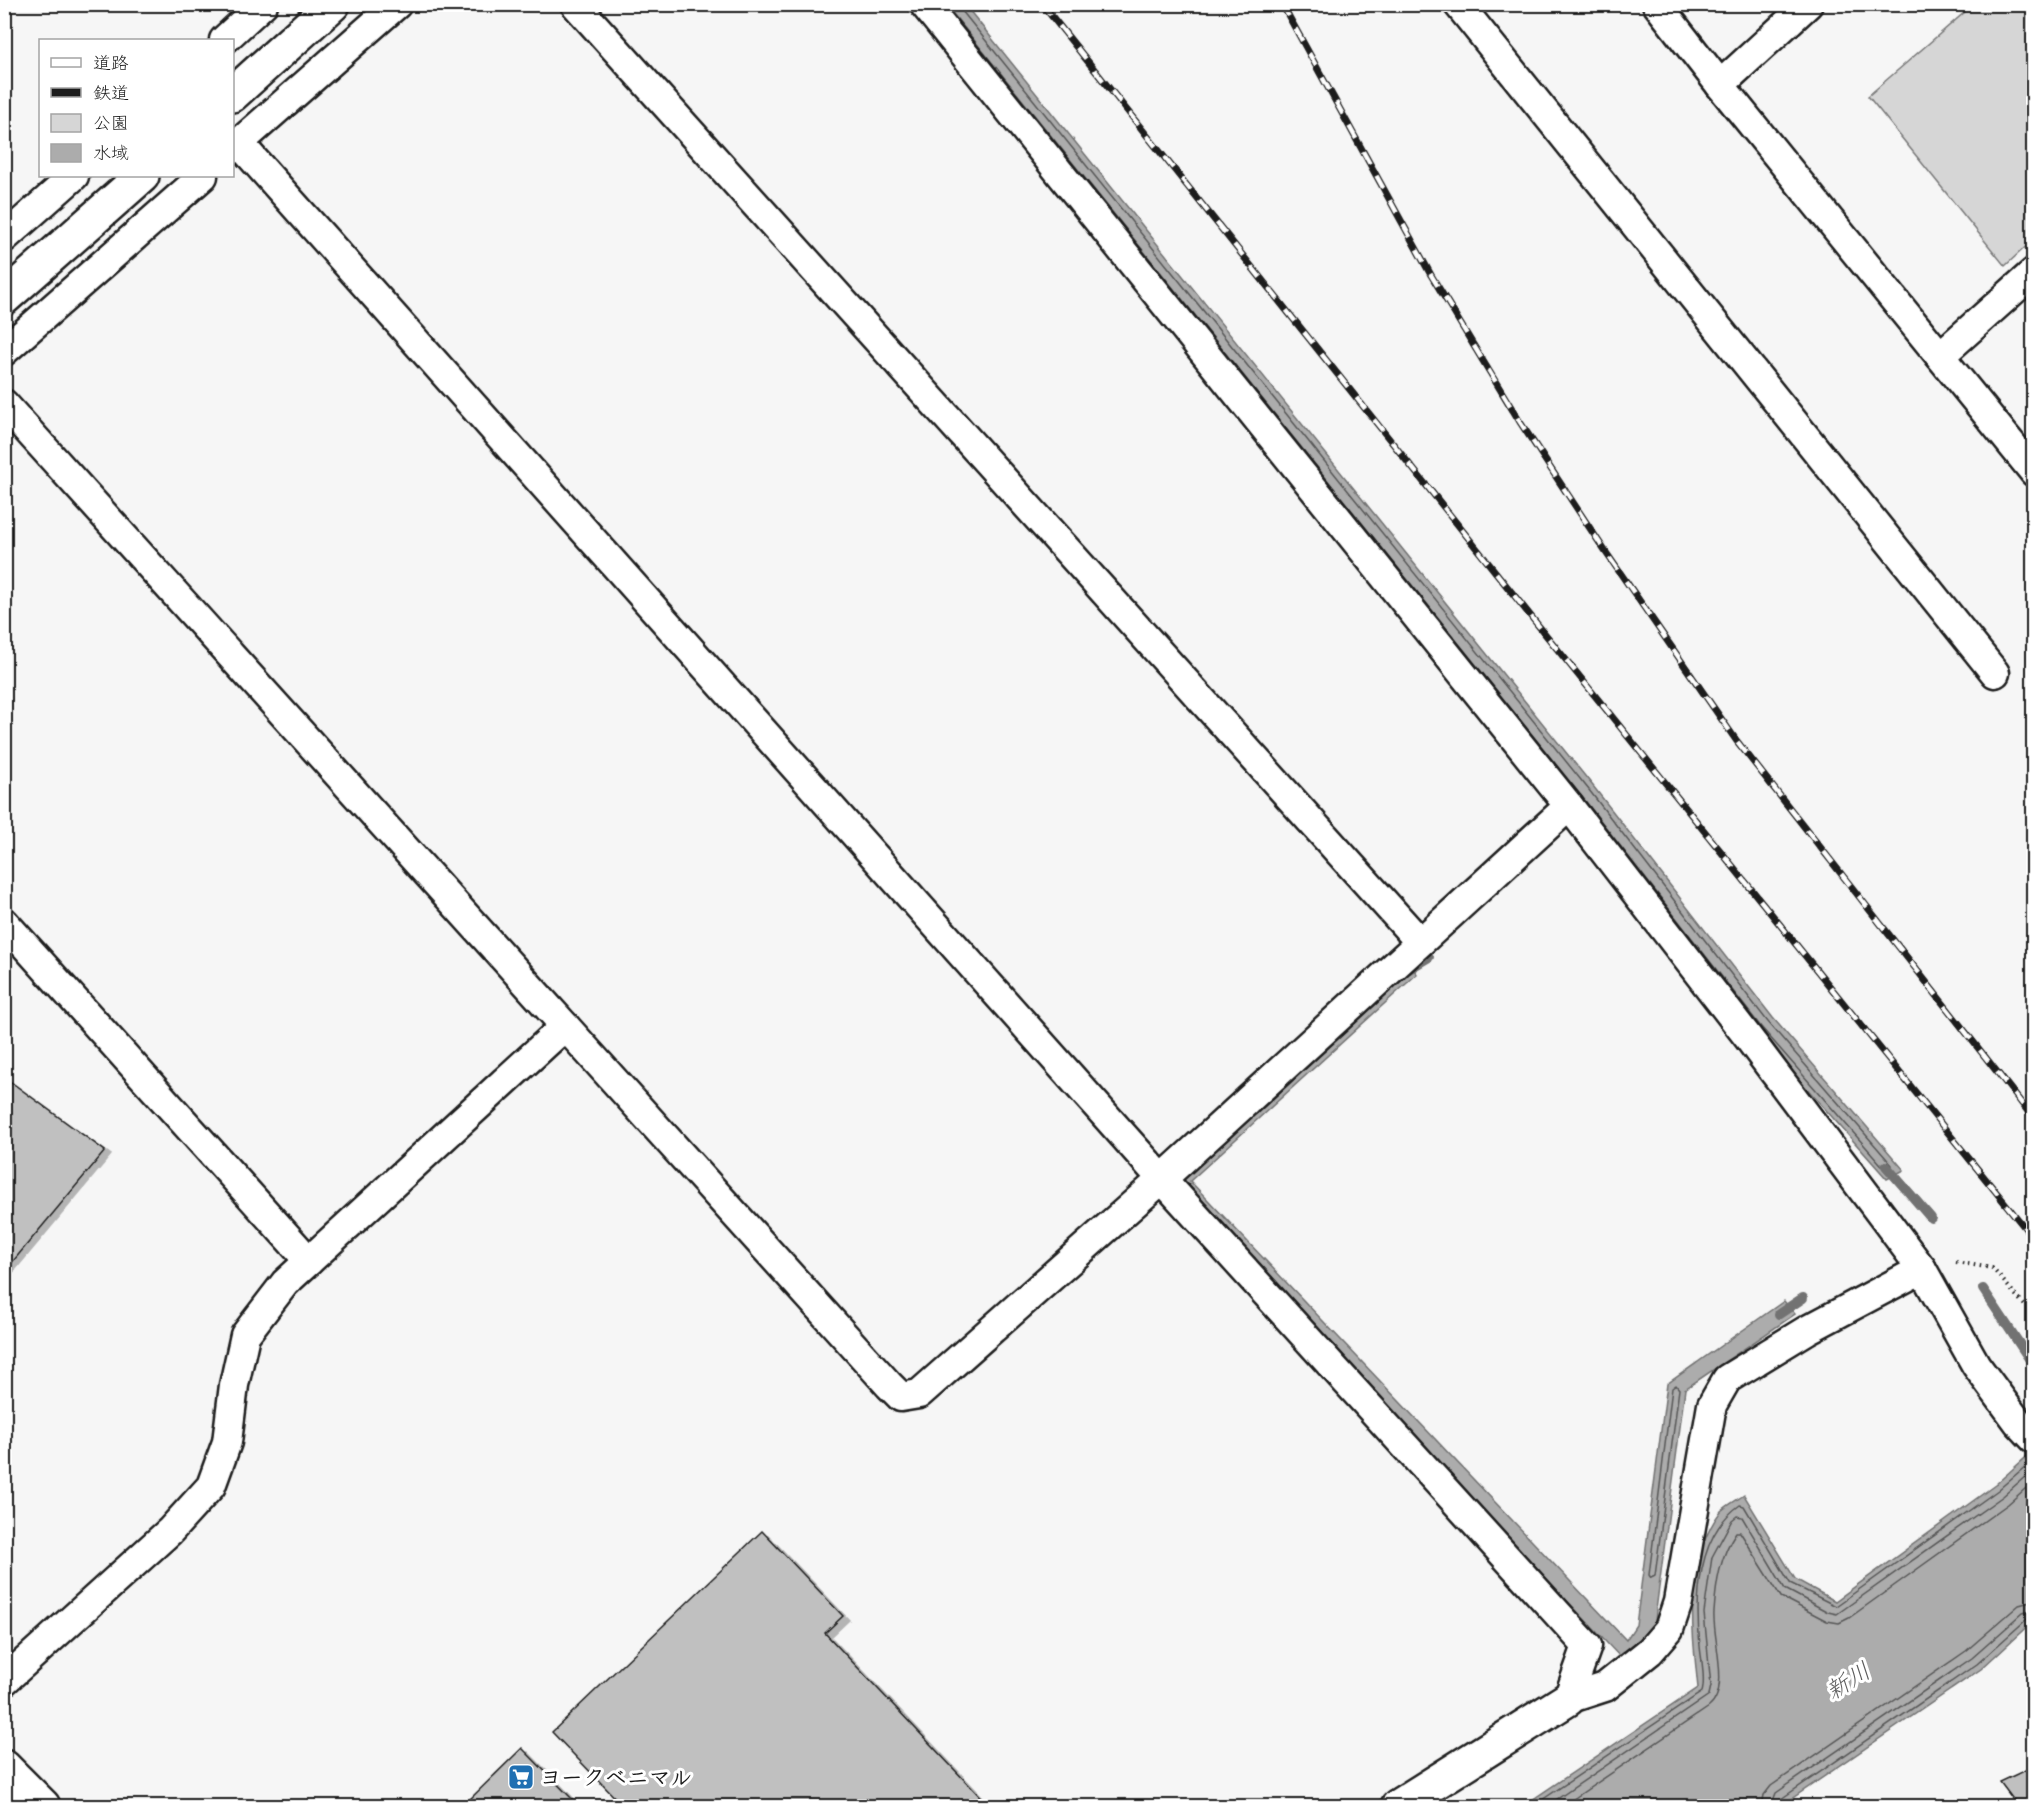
<svg xmlns="http://www.w3.org/2000/svg" width="2038" height="1811" viewBox="0 0 2038 1811" font-family="Mynerve,'Klee One',sans-serif">
<style>
.green{fill:#d6d6d6;stroke:#797979;stroke-width:1.5}
.water{fill:#acacac;stroke:#727272;stroke-width:1.5}
.lines{fill:none;stroke-linecap:round;stroke-linejoin:round}
.shore{stroke:#565656;stroke-width:1.5}
.stream{stroke:#727272;stroke-width:10}
.building{fill:#c0c0c0;stroke:#1c1c1c;stroke-width:1.5;filter:url(#shadow)}
.street-casing{stroke:#1c1c1c;stroke-width:33}
.secondary-casing{stroke:#1c1c1c;stroke-width:38}
.path{stroke:#1c1c1c;stroke-width:4;stroke-dasharray:1.5 4.5;stroke-linecap:butt}
.street{stroke:#fff;stroke-width:28}
.secondary{stroke:#fff;stroke-width:33}
.rail-casing{stroke:#1c1c1c;stroke-width:7}
.rail{stroke:#fff;stroke-width:4.5;stroke-dasharray:14;stroke-linecap:butt}
.labels{text-anchor:middle;stroke-width:6;stroke-linejoin:round;paint-order:stroke}
.poi-label{font-size:22px;font-weight:bold;fill:#1c1c1c;stroke:#fff;text-anchor:start}
.water-label{font-size:24px;font-style:italic;fill:#5d5d5d;stroke:#fff}
</style>
<defs>
<filter id="shadow"><feDropShadow dx="6" dy="4" stdDeviation="0" flood-color="#0004"/></filter>
</defs>
<rect width="100%" height="100%" fill="#f6f6f6"/>
<filter id="ink" filterUnits="userSpaceOnUse"><feTurbulence type="fractalNoise" baseFrequency=".0167" numOctaves="2"/><feDisplacementMap in="SourceGraphic" scale="12" xChannelSelector="R" yChannelSelector="G"/><feConvolveMatrix kernelMatrix="1 2 1 2 8 2 1 2 1" color-interpolation-filters="sRGB"/></filter>
<g filter="url(#ink)">
<path class="green" d="M1973 5H2033V240L2005 266 1868 96Z"/>
<g class="water">
<path d="M937 5H965L1593 786 1773 1018 1904 1170 1887 1179 1756 1031Z"/>
<path d="M1407 959 1417 974 1190 1181 1626 1640 1636 1625 1667 1384 1784 1301 1795 1314 1685 1389 1656 1610 1655 1623 1657 1624 1622 1659 1171 1180Z"/>
<path d="M2033 1451V1621L1981 1669 1781 1806H1523L1698 1688C1692 1629 1683 1562 1721 1511 1727 1505 1737 1500 1744 1495L1795 1579 1835 1601 1995 1485Z"/>
</g>
<g class="lines">
<g class="shore">
<path d="M945 4 1583 798 1761 1027 1886 1170H1891L1892 1165 1768 1022 1589 790 962 11 960 4"/>
<path d="M1676 1385 1679 1389 1655 1576 1651 1578 1649 1575 1672 1388Z"/>
<path d="M1533 1806 1702 1692C1706 1679 1701 1659 1700 1646 1695 1599 1697 1535 1740 1505L1744 1506 1790 1583 1836 1606 1998 1490 2034 1459"/>
<path d="M1547 1806 1709 1695 1711 1686 1704 1613 1712 1557 1732 1520 1737 1516 1742 1517 1785 1589 1828 1612 1837 1614 2003 1496 2034 1469"/>
<path d="M1563 1806 1709 1707C1731 1689 1712 1638 1714 1612 1716 1583 1720 1556 1736 1532H1740L1781 1597 1827 1621 1839 1623 1849 1618 2008 1504 2034 1481"/>
<path d="M1762 1806 1764 1795 1771 1786 1966 1651 2019 1605 2034 1601"/>
<path d="M1771 1806 1776 1793 1972 1658 2023 1613 2034 1610"/>
<path d="M1778 1806 1781 1799 1977 1664 2027 1619 2034 1617"/>
</g>
<g class="stream">
<path d="M1409 969 1429 957"/>
<path d="M1886 1166 1931 1218"/>
<path d="M1983 1289 2034 1366"/>
<path d="M1779 1314 1803 1298"/>
</g>
</g>
<g class="building">
<path d="M4 1077 105 1151 4 1272Z"/>
<path d="M762 1531 843 1616 825 1633 989 1806H623L552 1732Z"/>
<path d="M522 1748 579 1806H463Z"/>
<path d="M2034 1766V1806H2018L2000 1782Z"/>
</g>
<g class="lines">
<defs>
<g id="street">
<path d="M575 4 1419 941"/>
<path d="M924 4 1569 806 1747 1036 1922 1269 1976 1365 2018 1422 2034 1439"/>
<path d="M1458 4 1995 673"/>
<path d="M1657 4 1720 85"/>
<path d="M1808 4 1720 85 2034 472"/>
<path d="M224 40 263 4"/>
<path d="M239 143 1162 1179 1587 1646 1568 1699"/>
<path d="M232 149 397 4"/>
<path d="M4 238 74 176"/>
<path d="M4 351 203 176"/>
<path d="M1940 356 2034 272"/>
<path d="M4 404 565 1026"/>
<path d="M4 922 309 1261"/>
<path d="M4 1681 170 1531 211 1486 227 1442 234 1385 245 1335 285 1283 565 1026 889 1385 901 1397 919 1394 1162 1179 1569 806"/>
<path d="M1568 1699 1605 1687 1650 1651 1669 1629 1678 1602 1712 1405 1727 1379 1807 1330 1922 1269"/>
</g>
<g id="secondary">
<path d="M232 95 333 4"/>
<path d="M4 298 142 176"/>
<path d="M4 1767 43 1806"/>
<path d="M1398 1806 1568 1699"/>
</g>
</defs>
<use href="#street" class="street-casing"/>
<use href="#secondary" class="secondary-casing"/>
<path class="path" d="M1956 1262 1992 1268 2028 1309"/>
<use href="#street" class="street"/>
<use href="#secondary" class="secondary"/>
<defs>
<g id="rail">
<path d="M1042 4 1533 619 2034 1239"/>
<path d="M1282 4 1431 275 1520 422 1605 551 1736 740 2034 1119"/>
</g>
</defs>
<use href="#rail" class="rail-casing"/>
<use href="#rail" class="rail"/>
</g>
</g>
<defs>
<symbol id="supermarket-square" viewBox="-11 -11 22 22"><rect x="-9" y="-9" width="18" height="18" rx="4" fill="#1f6fb2" stroke="#fff"/><path d="M-6-5.5h2.5l.6 2H6L4.5 2H-2.5L-4.4-4H-6ZM-1.5 3.2a1.3 1.3 0 1 0 .1 0ZM3 3.2a1.3 1.3 0 1 0 .1 0Z" fill="#fff"/></symbol>
</defs>
<g fill-rule="evenodd">
<use href="#supermarket-square" x="506" y="1762" width="30" height="30"/>
</g>
<g class="labels">
<g class="poi-label">
<text x="540" y="1785">ヨークベニマル</text>
</g>
<g class="water-label">
<text transform="translate(1848 1681) rotate(-32)" y="8">新川</text>
</g>
</g>
<rect width="2038" height="1811" fill="none" stroke="#fff" stroke-width="24"/>
<rect x="12" y="12" width="2014" height="1787" fill="none" stroke="#1c1c1c" stroke-width="2" filter="url(#ink)"/>
<rect x="39" y="39" width="195" height="138" fill="#ffffff" stroke="#a4a4a4" stroke-width="1.5"/>
<rect x="51" y="58" width="30" height="9" fill="#ffffff" stroke="#a4a4a4" stroke-width="1.5"/>
<text x="93" y="69" font-size="18" fill="#1c1c1c">道路</text>
<rect x="51" y="88" width="30" height="9" fill="#1c1c1c" stroke="#a4a4a4" stroke-width="1.5"/>
<text x="93" y="99" font-size="18" fill="#1c1c1c">鉄道</text>
<rect x="51" y="114" width="30" height="18" fill="#d6d6d6" stroke="#a4a4a4" stroke-width="1.5"/>
<text x="93" y="129" font-size="18" fill="#1c1c1c">公園</text>
<rect x="51" y="144" width="30" height="18" fill="#acacac" stroke="#a4a4a4" stroke-width="1.5"/>
<text x="93" y="159" font-size="18" fill="#1c1c1c">水域</text>
</svg>
